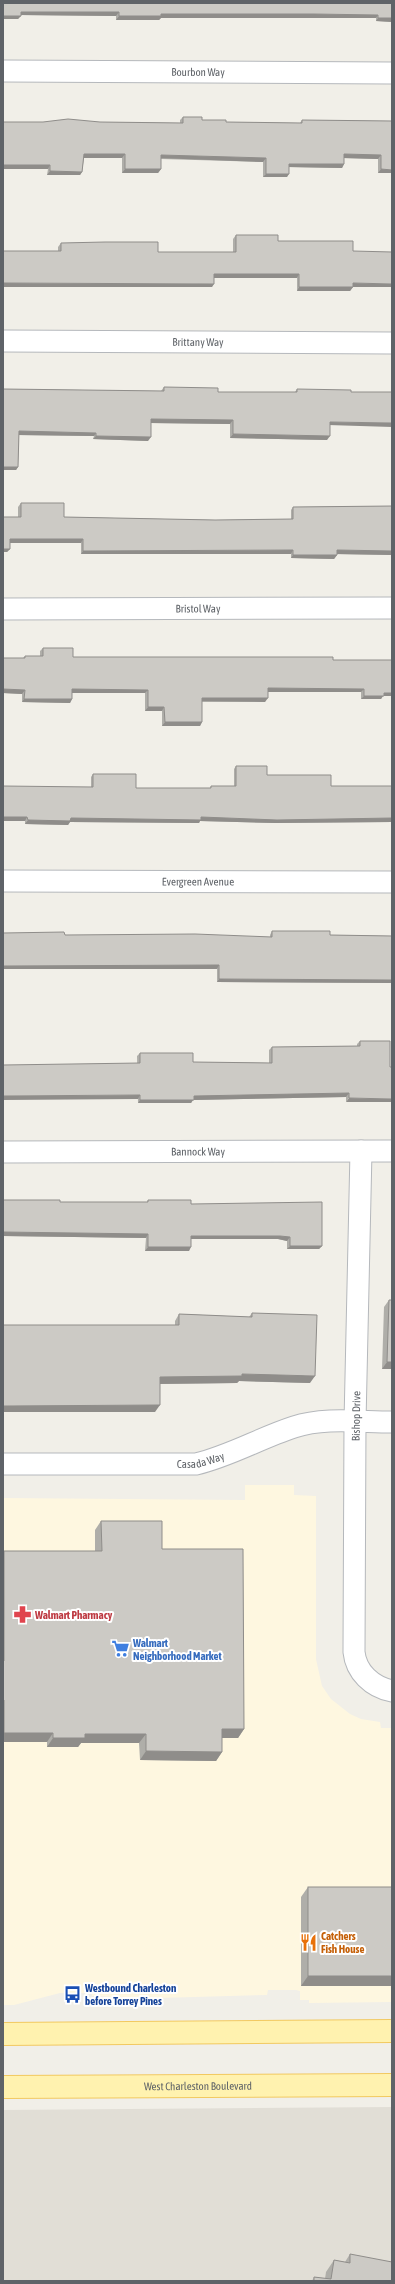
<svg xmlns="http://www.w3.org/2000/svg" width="395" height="2284" viewBox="0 0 395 2284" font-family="'Asap Condensed',sans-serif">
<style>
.commercial{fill:#fef7e0}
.education{fill:#e1ded6}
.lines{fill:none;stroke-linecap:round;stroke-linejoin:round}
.street-casing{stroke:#b5b8bc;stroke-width:23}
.primary-casing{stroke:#f2c960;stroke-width:24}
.street{stroke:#fff;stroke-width:21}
.primary{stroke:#fff2af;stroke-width:22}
.wall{fill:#afaea9}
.shaded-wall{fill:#8f8d8a}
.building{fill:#cccac5;stroke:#8f8d8a}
.labels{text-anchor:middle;stroke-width:4;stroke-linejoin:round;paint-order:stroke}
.street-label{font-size:11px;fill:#5f6368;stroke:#fff}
.health-label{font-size:11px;font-weight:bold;fill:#be3a42;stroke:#fff;text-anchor:start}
.shop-label{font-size:11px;font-weight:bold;fill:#366cbe;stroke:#fff;text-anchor:start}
.food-label{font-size:11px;font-weight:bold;fill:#c56008;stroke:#fff;text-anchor:start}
.transit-label{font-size:11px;font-weight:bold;fill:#164399;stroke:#fff;text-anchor:start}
</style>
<rect width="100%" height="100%" fill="#f1efe8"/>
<path class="commercial" d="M245 1485H294V1495L316 1496V1659L322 1686 331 1699 350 1714 361 1719 380 1722 381 1728H392V2002L309 2003V2000H300V1991L296 1990H268L267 1995 159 1998 92 1996V1993H60L14 2005H3V1498L245 1500Z"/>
<path class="education" d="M392 2107V2281H3V2110Z"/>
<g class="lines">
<defs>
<g id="street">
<path id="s1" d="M3 71 392 73"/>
<path id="s2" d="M3 341 392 343"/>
<path id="s3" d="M3 609 392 608"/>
<path id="s4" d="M3 881 392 882"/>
<path d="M361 1151 355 1422 354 1652C356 1672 372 1687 392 1691"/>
<path id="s5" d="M3 1152 392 1151"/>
<path id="s6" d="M3 1464H196C230 1456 260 1438 294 1427 324 1417 360 1422 392 1422"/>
</g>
<g id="primary">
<path d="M3 2034 392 2031"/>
<path id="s7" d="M3 2087 392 2085"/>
</g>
</defs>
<use href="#street" class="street-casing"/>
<use href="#primary" class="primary-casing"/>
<use href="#street" class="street"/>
<use href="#primary" class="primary"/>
</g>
<g class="wall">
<path d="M3 3H392V22L376 21V18H161L159 20H116V16L21 15 18 19H3Z"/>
<path d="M183 117 202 120 226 122 300 123 302 120 392 121V173H378V159L344 158V164L342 168 289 167 287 177H263V162L161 159V169L158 173H122V158H84L82 172 80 175H47L48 169H3L100 122 180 123V120Z"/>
<path d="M236 235 278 241 353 287 350 291H297V278H214L212 287 58 251V247L61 243 158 252H233V239Z"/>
<path d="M164 387 218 392H295L297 389 330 425 327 440 230 438V424L151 423 148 441 93 439 94 436 19 435 18 467 16 470 3 389 161 391Z"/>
<path d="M21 503 64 517 215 520 291 519V510L293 507 392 506V555L337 554V555L334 559 291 558V554H81V543H10V549L7 552H3L18 517V507Z"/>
<path d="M43 648 73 657 333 660H392V696H383L381 699H361V692H268L265 702H202V722L200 726H162V711H145V693H72V699L70 703 22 702V694L3 693V658H23L25 656H40V651Z"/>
<path d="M236 766 267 775 331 786H392V822L275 823 200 821 199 823 70 822 68 825 25 824V821H3L91 787V777L93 774 136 788H210L211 786H234V769Z"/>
<path d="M272 931 330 935 392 936V983L217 982V969H3V933L65 935 270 937V935Z"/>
<path d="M360 1041H390L346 1102V1097L193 1100 191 1103H138L137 1056 140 1053 193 1062 269 1063V1050L272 1047 357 1046V1044Z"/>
<path d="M3 1200 60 1202H147L148 1200 191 1204 322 1246 319 1249H287V1241L278 1239H191L189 1251H145L146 1238 3 1236Z"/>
<path d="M389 1300 392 1369H382L384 1307Z"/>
<path d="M252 1313 310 1383 239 1381 237 1383 160 1384 155 1412H3L175 1325V1321L179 1314 249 1317Z"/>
<path d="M101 1521 162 1549 244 1729 238 1738H222V1752L216 1761 140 1760 139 1743H81L78 1747H47V1742H3V1551H95V1530Z"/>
<path d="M308 1887H392V1986H301V1897Z"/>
<path d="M350 2254 392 2281H312L314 2277 325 2279 326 2272 334 2260 345 2262Z"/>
</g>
<g class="shaded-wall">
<path d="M21 12H119L116 16 18 15Z"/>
<path d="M161 14H314L378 15 376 18H161L159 20H116L119 16Z"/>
<path d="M3 16H21L18 19H3Z"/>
<path d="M378 18H392V22L376 21Z"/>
<path d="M84 154H125L122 158H82Z"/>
<path d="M344 154 381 155 378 159 342 158Z"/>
<path d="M161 155 266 158 263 162 158 158Z"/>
<path d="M289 164H344L342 168 287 167Z"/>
<path d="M3 165H50L48 169H3Z"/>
<path d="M125 169H161L158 173H122Z"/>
<path d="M381 169 392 170V173H378Z"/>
<path d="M50 171 82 172 80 175H47Z"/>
<path d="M266 174H289L287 177H263Z"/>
<path d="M214 274H299L297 278H212Z"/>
<path d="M3 283 214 284 212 287H3Z"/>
<path d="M353 283 392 284V287H350Z"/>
<path d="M299 287H353L350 291H297Z"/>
<path d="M151 419 233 420 230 424 149 423Z"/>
<path d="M330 422 392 423V427L328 425Z"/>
<path d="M19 431 96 433 94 436 16 435Z"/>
<path d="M233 434 330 436 327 440 230 438Z"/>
<path d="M96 436 151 437 148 441 93 439Z"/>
<path d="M3 467H18L16 470H3Z"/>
<path d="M10 539H83L81 543H7Z"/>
<path d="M3 549H10L7 552H3Z"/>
<path d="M293 550 291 554H81L83 551Z"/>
<path d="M337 550 392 551V555L334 554Z"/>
<path d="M293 555H337L334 559 291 558Z"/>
<path d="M268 688 364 689 361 692H265Z"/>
<path d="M3 689 25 690 22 694 3 693Z"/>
<path d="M72 689 148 690 145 693H70Z"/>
<path d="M384 693H392V696H383L381 699H361L364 696Z"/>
<path d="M202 698H268L265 702 200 701Z"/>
<path d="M24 699H72L70 703 22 702Z"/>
<path d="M148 707H164L162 711H145Z"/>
<path d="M165 722H202L200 726H162Z"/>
<path d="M3 817H27L25 821H3Z"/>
<path d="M201 817 392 818V822L275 823 200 821 199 823 70 822 68 825 25 824 28 820 71 818Z"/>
<path d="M219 965 217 969H3V966Z"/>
<path d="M219 979 392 980V983L217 982Z"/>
<path d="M349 1093 346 1097 193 1100 191 1103H138L140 1100 194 1096Z"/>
<path d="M140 1095 138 1099 3 1100V1096Z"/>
<path d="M349 1098 392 1099V1102H346Z"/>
<path d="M3 1232 148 1234 146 1238 3 1236Z"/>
<path d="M191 1236H280L290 1237 287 1241 278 1239H189Z"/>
<path d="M290 1246H322L319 1249H287Z"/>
<path d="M148 1247H191L189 1251H145Z"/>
<path d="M387 1362H392V1369H382Z"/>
<path d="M242 1374 315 1376 310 1383 239 1381 237 1383 155 1384 160 1377Z"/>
<path d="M160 1405 155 1412H3V1406Z"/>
<path d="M222 1729H244L238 1738H216Z"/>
<path d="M4 1733H53L47 1742H3V1735Z"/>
<path d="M85 1734H146L139 1743H81L78 1747H47L53 1738Z"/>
<path d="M146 1751 222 1752 216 1761 140 1760Z"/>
<path d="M308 1976H392V1986H301Z"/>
</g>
<g class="building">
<path d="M3 3H392V18H378V15L314 14H161V16H119V12H21V16H3Z"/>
<path d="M183 117H202V120H226V122L302 123V120L392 121V170L381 169V155L344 154V164H289V174H266V158L161 155V169H125V154H84L82 172 50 171V165H3V122H43L68 119 100 122 183 123Z"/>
<path d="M236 235H278V241H353V251L392 252V284L353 283V287H299V274H214V284L3 283V251H61V243L105 242H158V252H236Z"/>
<path d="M164 387 218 388V392H297V389L351 390V392H392V423L330 422V436L233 434V420L151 419V437L96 436V433L19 431 18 467H3V389L164 391Z"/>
<path d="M21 503H64V517L215 520 293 519V507L392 506V551L337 550V555H293V550L83 551V539H10V549H3V517H21Z"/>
<path d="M43 648H73V657H333V660H392V693H384V696H364V689L268 688V698H202V722H165L164 707H148V690L72 689V699H24L25 690 3 689V658H25V656H43Z"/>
<path d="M236 766H267V775H331V786H392V818L277 820 201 817V820L71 818 70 821 28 820 27 817H3V786L93 787V774H136V788H211V786H236Z"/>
<path d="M272 931H330V935L392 936V980L219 979V965L3 966V933L64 932 65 935 195 934 272 937Z"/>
<path d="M360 1041H390V1067H392V1099L349 1098V1093L194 1096V1100H140V1095L3 1096V1065L140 1063V1053H193V1062L272 1063V1047L360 1046Z"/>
<path d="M3 1200H60V1202H148V1200H191V1204L322 1202V1246H290V1237L280 1236H191V1247H148V1234L3 1232Z"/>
<path d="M389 1300H392V1362H387Z"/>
<path d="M252 1313 317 1315 315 1376 242 1374V1376L160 1377V1405L3 1406V1325H179V1314L252 1317Z"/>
<path d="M101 1521H162V1549H243L244 1729H222V1752L146 1751V1734H85V1738H53V1733H4V1700H3V1661H4V1551H102Z"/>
<rect x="308" y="1887" width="84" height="89"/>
<path d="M350 2254 392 2262V2281H314V2277L331 2279 334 2260 350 2263Z"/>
</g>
<defs>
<symbol id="pharmacy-bare" viewBox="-9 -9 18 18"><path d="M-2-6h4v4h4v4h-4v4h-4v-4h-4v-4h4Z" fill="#e0444e" stroke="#fff" stroke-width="2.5" paint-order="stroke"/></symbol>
<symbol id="supermarket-bare" viewBox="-9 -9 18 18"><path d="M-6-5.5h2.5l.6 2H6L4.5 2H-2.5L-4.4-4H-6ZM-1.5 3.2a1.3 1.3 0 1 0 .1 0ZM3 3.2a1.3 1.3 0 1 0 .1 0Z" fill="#3f7fe0" stroke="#fff" stroke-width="2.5" paint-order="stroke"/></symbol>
<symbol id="restaurant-bare" viewBox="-9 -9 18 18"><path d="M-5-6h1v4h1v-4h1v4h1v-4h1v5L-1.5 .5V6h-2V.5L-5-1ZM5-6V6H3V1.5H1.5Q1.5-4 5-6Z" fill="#e8710a" stroke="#fff" stroke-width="2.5" paint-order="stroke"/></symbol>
<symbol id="bus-bare" viewBox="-9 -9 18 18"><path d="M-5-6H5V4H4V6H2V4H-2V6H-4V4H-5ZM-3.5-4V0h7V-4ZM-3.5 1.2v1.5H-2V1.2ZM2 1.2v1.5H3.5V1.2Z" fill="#1a4fb4" stroke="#fff" stroke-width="2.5" paint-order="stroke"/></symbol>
</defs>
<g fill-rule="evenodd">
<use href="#pharmacy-bare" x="10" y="1602" width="25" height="25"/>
<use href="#supermarket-bare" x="108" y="1636" width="25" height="25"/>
<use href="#restaurant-bare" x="296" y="1930" width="25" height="25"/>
<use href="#bus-bare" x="60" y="1982" width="25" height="25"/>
</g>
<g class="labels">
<g class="street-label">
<text dy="4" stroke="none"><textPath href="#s1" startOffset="195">Bourbon Way</textPath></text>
<text dy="4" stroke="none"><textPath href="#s2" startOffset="195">Brittany Way</textPath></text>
<text dy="4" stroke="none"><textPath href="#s3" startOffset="195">Bristol Way</textPath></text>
<text dy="4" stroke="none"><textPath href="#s4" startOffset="195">Evergreen Avenue</textPath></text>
<text dy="4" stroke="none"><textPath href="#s5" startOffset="195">Bannock Way</textPath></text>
<text transform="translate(356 1416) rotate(-89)" y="4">Bishop Drive</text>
<text dy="4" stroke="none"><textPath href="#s6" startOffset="198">Casada Way</textPath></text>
<text dy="4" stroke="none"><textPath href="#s7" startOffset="195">West Charleston Boulevard</textPath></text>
</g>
<g class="health-label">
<text x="35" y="1619">Walmart Pharmacy</text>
</g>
<g class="shop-label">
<text x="133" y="1647">Walmart<tspan x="133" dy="13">Neighborhood Market</tspan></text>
</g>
<g class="food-label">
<text x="321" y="1940">Catchers<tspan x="321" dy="13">Fish House</tspan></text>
</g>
<g class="transit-label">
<text x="85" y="1992">Westbound Charleston<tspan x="85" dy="13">before Torrey Pines</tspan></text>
</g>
</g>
<rect width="395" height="2284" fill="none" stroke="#5f6368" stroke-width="8"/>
</svg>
